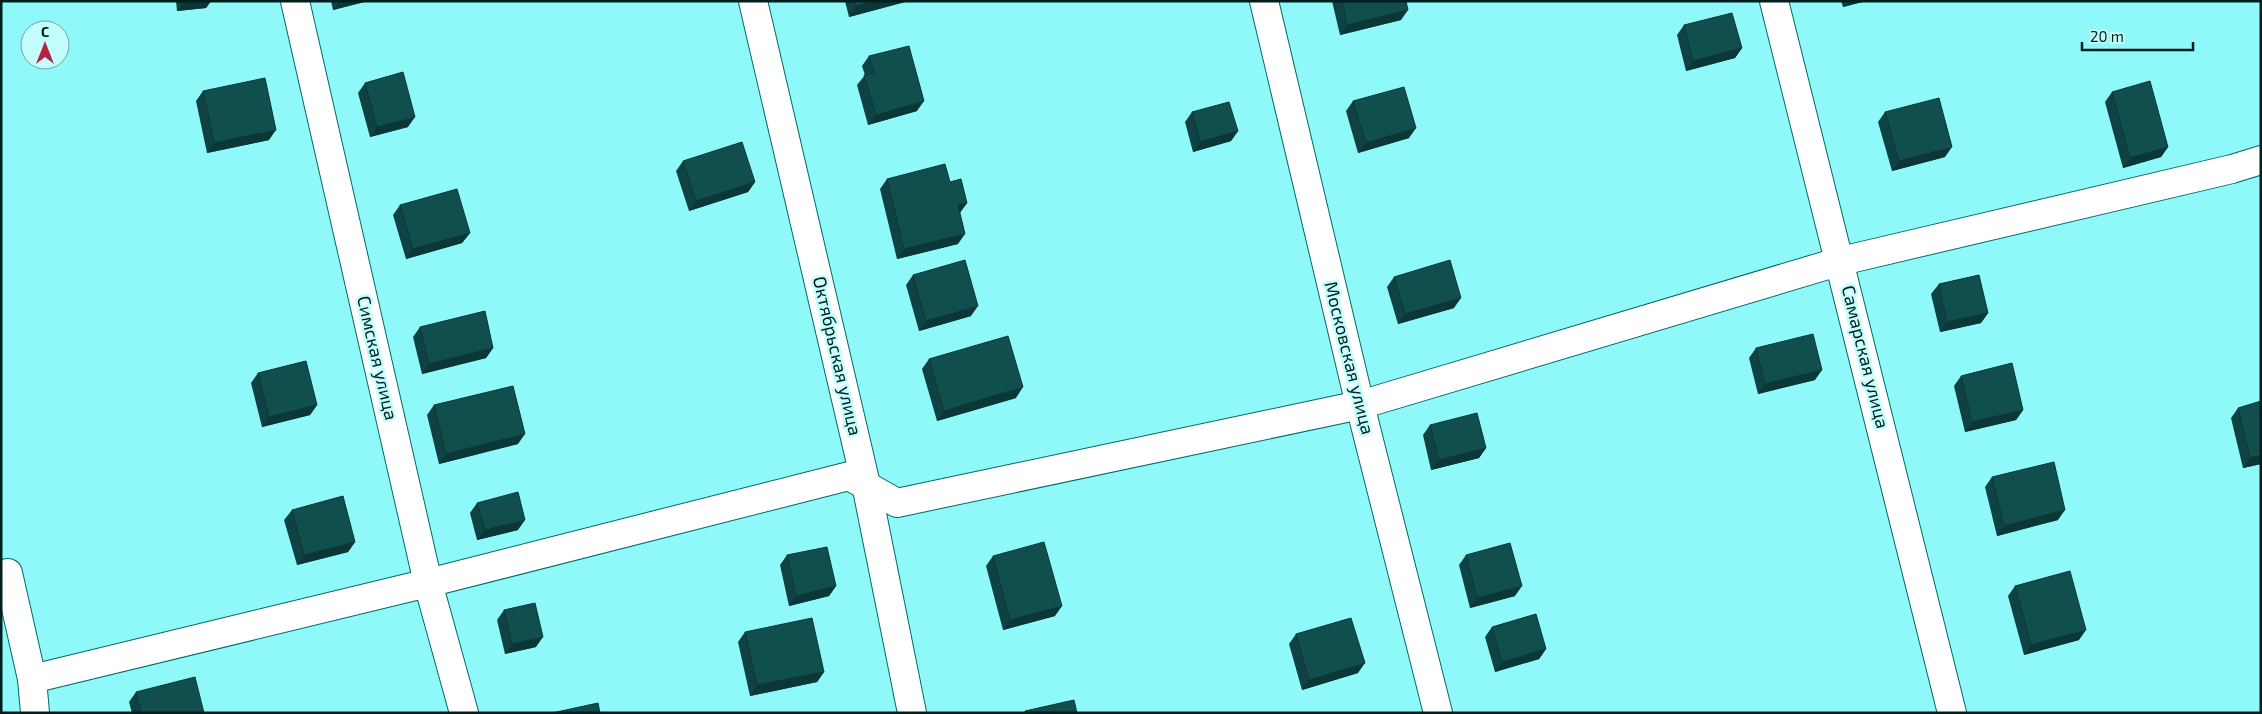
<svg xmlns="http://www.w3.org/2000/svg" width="2262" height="714" viewBox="0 0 2262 714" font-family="'Exo 2',sans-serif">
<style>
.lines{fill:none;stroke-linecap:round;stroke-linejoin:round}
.street-casing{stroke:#036868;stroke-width:30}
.secondary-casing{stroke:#036868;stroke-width:30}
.street{stroke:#fff;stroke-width:28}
.secondary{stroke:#fff;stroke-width:28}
.wall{fill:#0f4343}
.shaded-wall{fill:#0c3737}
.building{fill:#114e4e;stroke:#0c3737}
.labels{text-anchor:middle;stroke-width:5;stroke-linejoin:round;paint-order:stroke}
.street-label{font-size:18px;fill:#001e1e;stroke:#c3fefd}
</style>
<rect width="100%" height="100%" fill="#8ef9f8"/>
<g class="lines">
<defs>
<g id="street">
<path d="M295 1 428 583 464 713"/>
<path d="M1264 1 1360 405 1438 713"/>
<path d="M1774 1 1952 713"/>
<path d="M8 573 32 679 35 713"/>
<path d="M32 679 428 583 849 476 897 503 1360 405 1841 261 2232 169 2261 160"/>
</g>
<path id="secondary" d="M753 1 867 489 912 713"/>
</defs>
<use href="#street" class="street-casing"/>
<use href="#secondary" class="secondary-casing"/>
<use href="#street" class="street"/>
<use href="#secondary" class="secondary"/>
</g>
<g class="wall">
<path d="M176 1H211L206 8 177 11Z"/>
<path d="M331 1H368L333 10Z"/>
<path d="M845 1H906L905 2 849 17Z"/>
<path d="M1332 1H1406L1401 20 1340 35Z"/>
<path d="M1841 1H1866L1843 7Z"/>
<path d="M1684 25 1742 48 1735 58 1686 71 1677 35Z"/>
<path d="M869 56 917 111 868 125 857 85 865 75 862 66Z"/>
<path d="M365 83 408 127 370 137 358 93Z"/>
<path d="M203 91 269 140 207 153 196 101Z"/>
<path d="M2112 92 2168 147 2161 157 2123 168 2105 102Z"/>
<path d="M1353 101 1409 138 1358 153 1346 111Z"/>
<path d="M1192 112 1238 131 1231 141 1193 152 1185 122Z"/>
<path d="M1885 112 1945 157 1892 171 1878 122Z"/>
<path d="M683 161 755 182 748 192 689 211 676 171Z"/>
<path d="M887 179 950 182 967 203 960 212 958 244 897 259 880 189Z"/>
<path d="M400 205 470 233 462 243 406 259 393 215Z"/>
<path d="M913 275 971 316 919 331 906 285Z"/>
<path d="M1394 277 1454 308 1398 324 1387 287Z"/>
<path d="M1939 284 1988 313 1981 323 1940 332 1931 294Z"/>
<path d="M420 327 493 348 486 358 422 374 413 337Z"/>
<path d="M1756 348 1815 380 1758 394 1749 358Z"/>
<path d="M929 359 1016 398 937 421 922 369Z"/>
<path d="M258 373 317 405 310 415 262 427 251 383Z"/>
<path d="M1961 376 2023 410 2016 420 1965 432 1954 386Z"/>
<path d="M434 405 518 444 439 464 427 415Z"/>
<path d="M2238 408 2261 464 2243 468 2231 418Z"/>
<path d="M1430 425 1486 448 1479 458 1431 470 1423 435Z"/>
<path d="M1992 477 2058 520 1997 536 1985 487Z"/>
<path d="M477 503 518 530 477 540 470 513Z"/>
<path d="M292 510 355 542 348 552 297 565 284 520Z"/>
<path d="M787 555 836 586 829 596 789 606 780 565Z"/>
<path d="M1466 555 1515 596 1470 608 1459 565Z"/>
<path d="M993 556 1055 616 1003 630 986 566Z"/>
<path d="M2015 586 2079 640 2024 655 2008 596Z"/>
<path d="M504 610 536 647 505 654 497 620Z"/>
<path d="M1492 627 1546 649 1539 659 1495 672 1485 637Z"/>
<path d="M745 632 824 672 817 682 750 696 738 642Z"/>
<path d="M1296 634 1358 673 1302 690 1289 644Z"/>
<path d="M136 692 204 713H132L129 702Z"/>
</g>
<g class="shaded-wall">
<path d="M184 1H211L206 8 177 11Z"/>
<path d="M339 1H368L333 10Z"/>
<path d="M876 1H906L905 2 849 17 856 6Z"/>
<path d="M1847 1H1866L1843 7Z"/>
<path d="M1408 10 1401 20 1340 35 1347 25Z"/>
<path d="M1742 48 1735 58 1686 71 1693 61Z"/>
<path d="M924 101 917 111 868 125 876 115Z"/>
<path d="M415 117 408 127 370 137 377 127Z"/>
<path d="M1416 128 1409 138 1358 153 1366 143Z"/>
<path d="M276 130 269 140 207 153 214 143Z"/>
<path d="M1238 131 1231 141 1193 152 1200 142Z"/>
<path d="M1952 147 1945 157 1892 171 1899 161Z"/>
<path d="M2168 147 2161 157 2123 168 2130 158Z"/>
<path d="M755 182 748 192 689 211 696 201Z"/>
<path d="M967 203 960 213 958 205Z"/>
<path d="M470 233 462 243 406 259 413 249Z"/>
<path d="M965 234 958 244 897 259 904 249Z"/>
<path d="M1461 298 1454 308 1398 324 1405 314Z"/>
<path d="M978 306 971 316 919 331 926 321Z"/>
<path d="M1988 313 1981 323 1940 332 1947 322Z"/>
<path d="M493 348 486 358 422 374 429 364Z"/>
<path d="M1822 370 1815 380 1758 394 1765 384Z"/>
<path d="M1023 387 1016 398 937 421 944 411Z"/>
<path d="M317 405 310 415 262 427 269 417Z"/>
<path d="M2023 410 2016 420 1965 432 1972 422Z"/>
<path d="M525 434 518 444 439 464 446 454Z"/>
<path d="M1486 448 1479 458 1431 470 1439 460Z"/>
<path d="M2261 455V464L2243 468 2250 458Z"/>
<path d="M2065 510 2058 520 1997 536 2004 526Z"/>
<path d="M525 520 518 530 477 540 485 530Z"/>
<path d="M355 542 348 552 297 565 304 555Z"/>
<path d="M836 586 829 596 789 606 796 596Z"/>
<path d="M1522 586 1515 596 1470 608 1477 598Z"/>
<path d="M1062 606 1055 616 1003 630 1010 620Z"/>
<path d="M2086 630 2079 640 2024 655 2031 645Z"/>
<path d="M543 637 536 647 505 654 512 644Z"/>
<path d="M1546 649 1539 659 1495 672 1502 662Z"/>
<path d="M1365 663 1358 673 1302 690 1309 680Z"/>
<path d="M824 672 817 682 750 696 757 685Z"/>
</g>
<g class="building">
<path d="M855 1H876L856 6Z"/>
<path d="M1342 1H1406L1408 10 1347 25Z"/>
<path d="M1732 13 1742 48 1693 61 1684 25Z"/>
<path d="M909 46 924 101 876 115 864 75 874 73 869 56Z"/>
<path d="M403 72 415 117 377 127 365 83Z"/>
<path d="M265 78 276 130 214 143 203 91Z"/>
<path d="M2150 81 2168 147 2130 158 2112 92Z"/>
<path d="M1404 87 1416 128 1366 143 1353 101Z"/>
<path d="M1939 98 1952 147 1899 161 1885 112Z"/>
<path d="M1229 102 1238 131 1200 142 1192 112Z"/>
<path d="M742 142 755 182 696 201 683 161Z"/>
<path d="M945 164 950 182 961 179 967 203 958 205 965 234 904 249 887 179Z"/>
<path d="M457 189 470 233 413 249 400 205Z"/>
<path d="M965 260 978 306 926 321 913 275Z"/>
<path d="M1450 260 1461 298 1405 314 1394 277Z"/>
<path d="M1979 275 1988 313 1947 322 1939 284Z"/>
<path d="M485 311 493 348 429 364 420 327Z"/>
<path d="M1813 334 1822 370 1765 384 1756 348Z"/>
<path d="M1008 336 1023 387 944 411 929 359Z"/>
<path d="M306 361 317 405 269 417 258 373Z"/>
<path d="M2012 363 2023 410 1972 422 1961 376Z"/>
<path d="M513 386 525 434 446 454 434 405Z"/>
<path d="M2261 401V455L2250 458 2238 408Z"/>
<path d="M1477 413 1486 448 1439 460 1430 425Z"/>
<path d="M2054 462 2065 510 2004 526 1992 477Z"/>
<path d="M518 492 525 520 485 530 477 503Z"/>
<path d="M343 496 355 542 304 555 292 510Z"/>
<path d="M1044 542 1062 606 1010 620 993 556Z"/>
<path d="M1510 543 1522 586 1477 598 1466 555Z"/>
<path d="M827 547 836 586 796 596 787 555Z"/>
<path d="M2070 571 2086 630 2031 645 2015 586Z"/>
<path d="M535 603 543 637 512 644 504 610Z"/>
<path d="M1536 614 1546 649 1502 662 1492 627Z"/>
<path d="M812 618 824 672 757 685 745 632Z"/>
<path d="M1351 618 1365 663 1309 680 1296 634Z"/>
<path d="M195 677 204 713H141L136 692Z"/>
<path d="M1074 700 1077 713H1025V711Z"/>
<path d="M598 703 600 713H552Z"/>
</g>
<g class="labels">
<g class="street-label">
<text transform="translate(837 356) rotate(77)" y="6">Октябрьская улица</text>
<text transform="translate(1865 357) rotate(76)" y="6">Самарская улица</text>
<text transform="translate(377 358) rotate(77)" y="6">Симская улица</text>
<text transform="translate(1349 358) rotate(76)" y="6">Московская улица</text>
</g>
</g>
<rect width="2262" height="714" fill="none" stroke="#001e1e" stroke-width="5"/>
<g transform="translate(45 45)"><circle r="24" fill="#c3fefd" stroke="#75a4a4"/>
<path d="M0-4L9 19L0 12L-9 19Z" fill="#b52343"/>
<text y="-8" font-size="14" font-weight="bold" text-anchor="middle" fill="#001e1e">С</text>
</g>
<path d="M2082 42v8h111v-8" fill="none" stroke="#001e1e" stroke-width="2.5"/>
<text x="2090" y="42" font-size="15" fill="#001e1e" stroke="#c3fefd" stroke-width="4" paint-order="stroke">20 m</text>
</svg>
